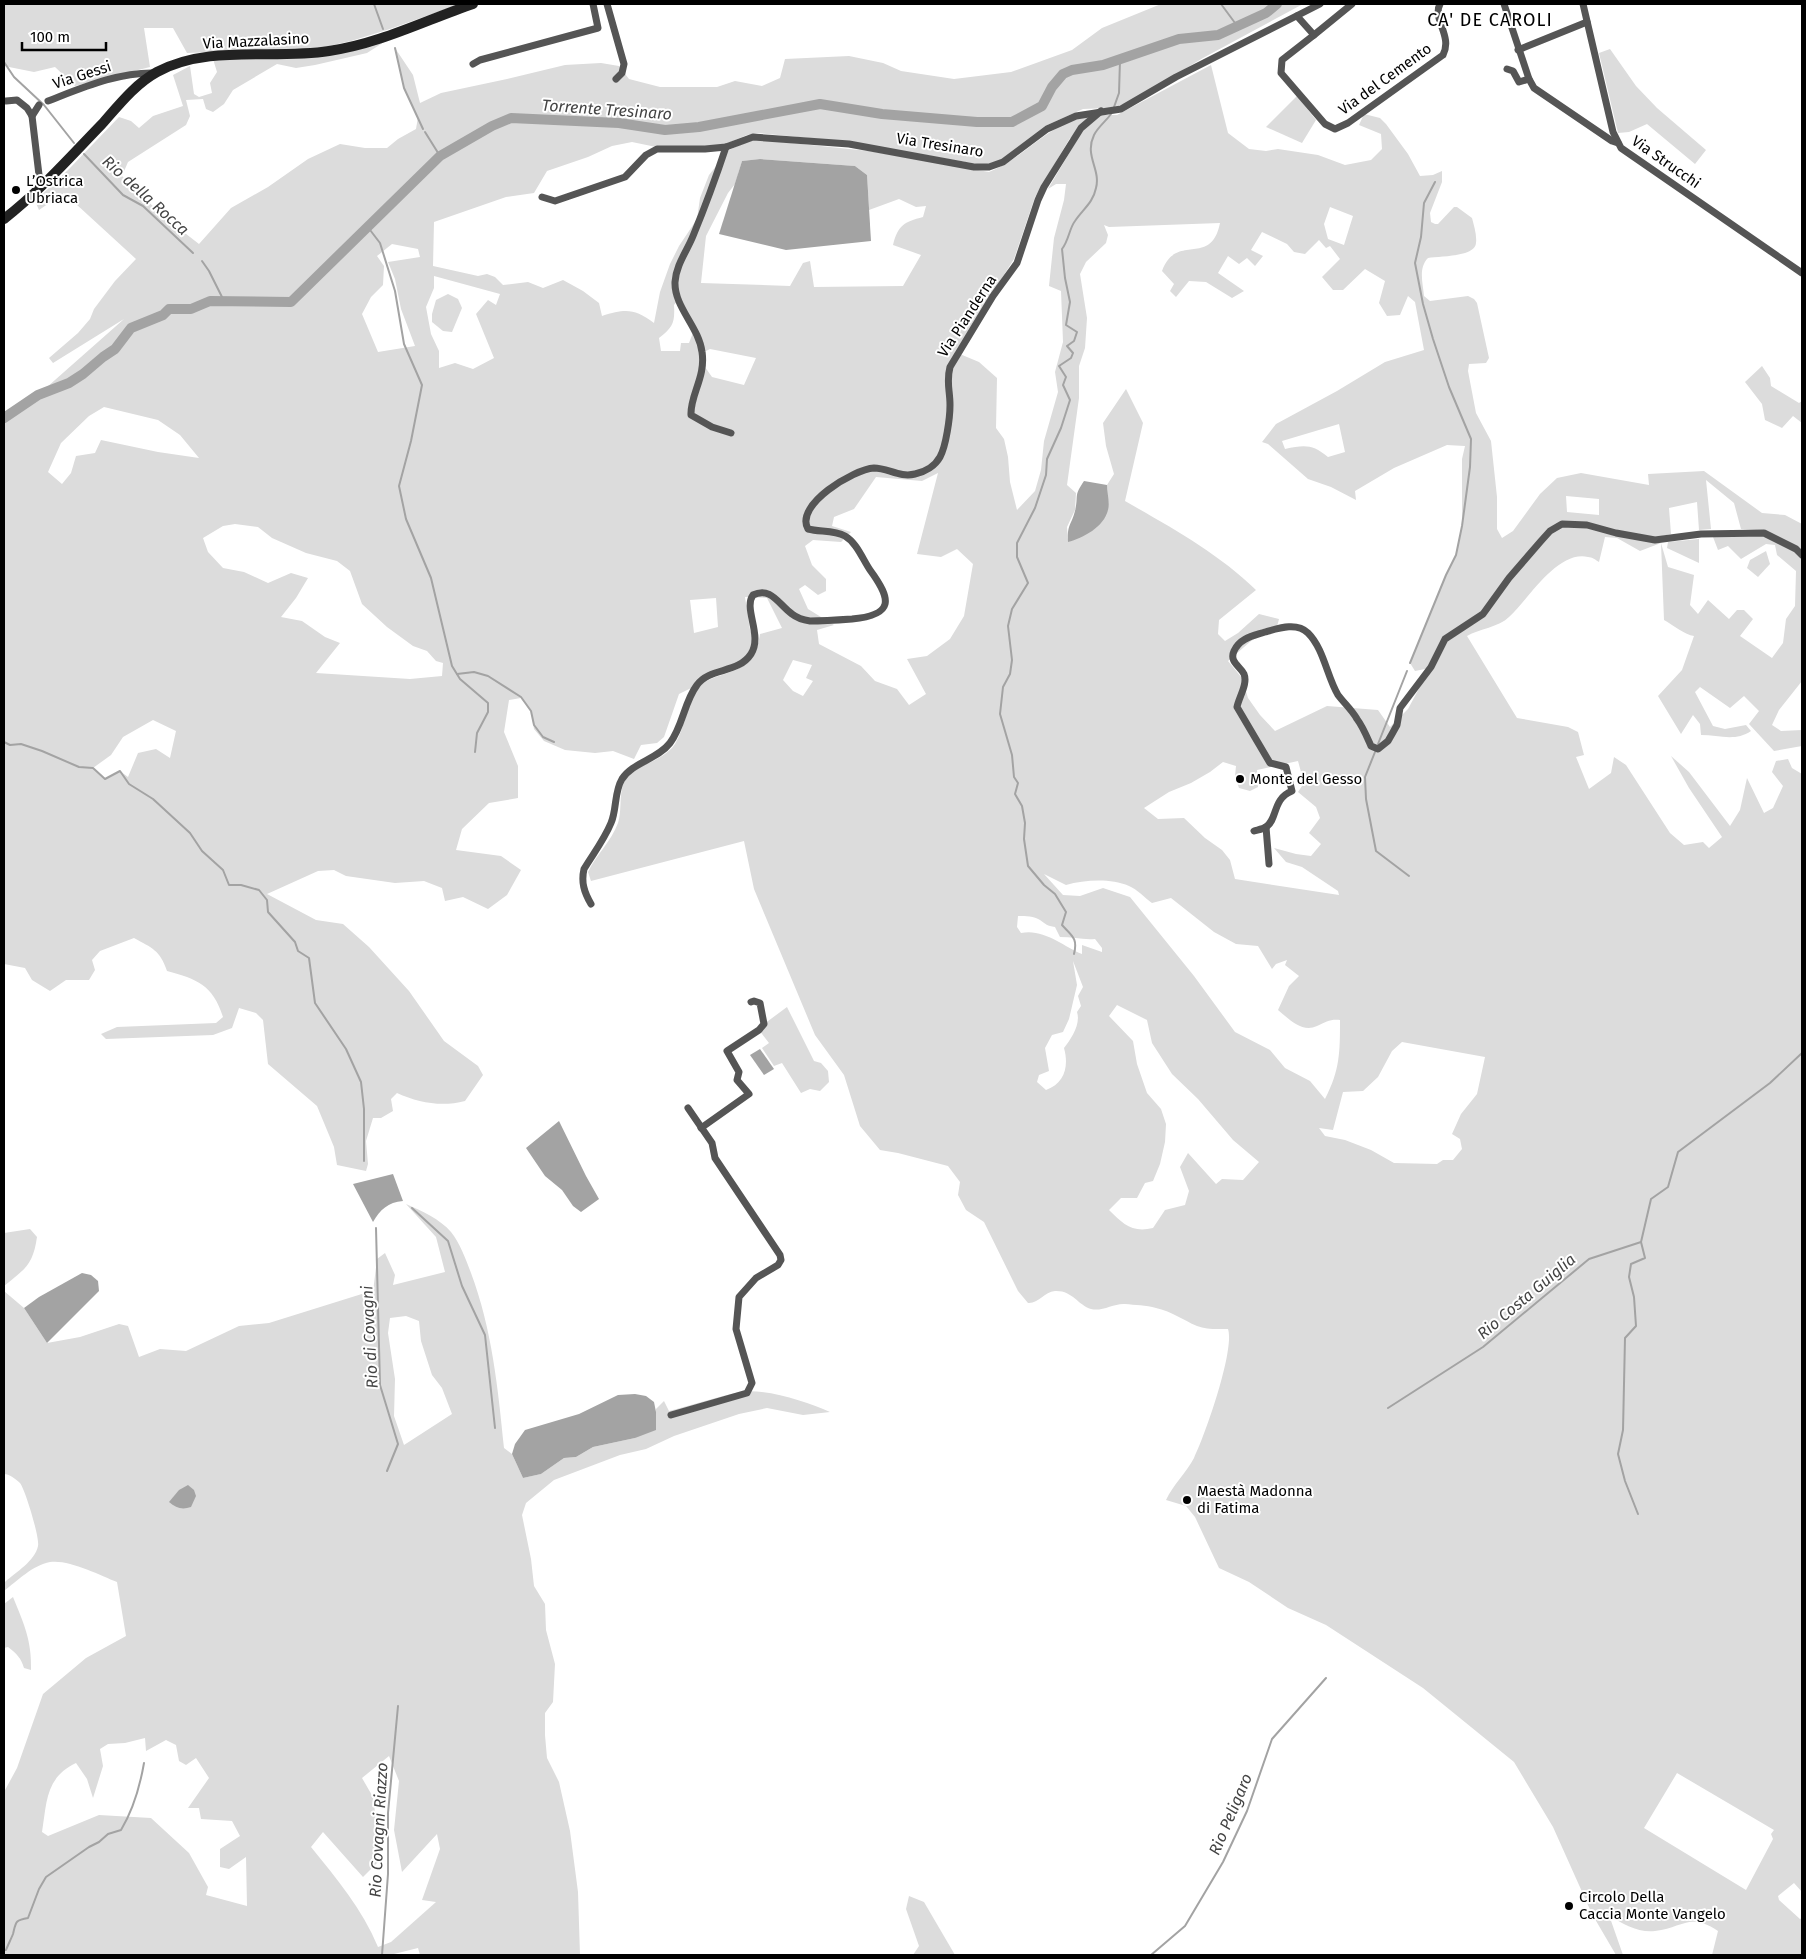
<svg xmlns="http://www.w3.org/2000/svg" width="1806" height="1959" viewBox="0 0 1806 1959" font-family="'Fira Sans',sans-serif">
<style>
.green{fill:#dcdcdc;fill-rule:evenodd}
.water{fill:#a3a3a3}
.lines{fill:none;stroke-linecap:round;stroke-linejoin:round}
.stream{stroke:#a3a3a3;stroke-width:2}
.river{stroke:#a3a3a3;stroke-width:10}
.minor{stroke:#555;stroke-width:7}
.secondary{stroke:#222;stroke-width:10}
.poi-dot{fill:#000;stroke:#fff;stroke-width:2}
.labels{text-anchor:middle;stroke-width:4;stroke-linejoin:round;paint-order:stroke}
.street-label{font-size:15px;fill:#000;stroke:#fff}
.poi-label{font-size:15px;fill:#000;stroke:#fff;text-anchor:start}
.water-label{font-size:16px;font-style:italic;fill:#444;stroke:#fff}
.quarter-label{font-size:18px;letter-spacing:1px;fill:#000;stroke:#fff}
</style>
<rect width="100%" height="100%" fill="#fff"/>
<g class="green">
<path d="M4 4H460L390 29 351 41 320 48 187 53 173 28H144L150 67 75 86 55 67 34 72 4 66Z"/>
<path d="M1161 4H1303L1203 58 1128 103 1109 108 1083 109 1045 126 999 161 983 165 851 142 758 133 747 135 723 145 661 148 632 142 612 146 588 157 547 171 534 193 506 197 434 222 433 266 478 276 487 274 495 277 503 285 528 282 543 288 563 280 583 291 599 303 602 316C625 309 634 308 654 323L660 292 670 264 679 246 697 219 700 198 709 175 729 150 748 141 762 140 869 151 989 172C1022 159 1045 128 1079 118 1091 115 1105 115 1117 115L1211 65 1228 133 1249 149 1266 151 1278 149 1318 155 1345 165 1371 160 1382 149 1381 134 1359 125 1364 114 1380 118 1386 124 1408 154 1420 176 1433 175 1442 171V182L1430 213 1431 222 1435 224H1438L1454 207H1457L1472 218C1474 226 1477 235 1476 243 1475 257 1440 256 1428 258 1418 268 1423 284 1424 296L1430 301 1468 296 1474 299 1477 303 1489 358 1486 363 1469 364 1468 371 1476 413 1491 441 1497 497V529L1502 538 1513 531 1540 494 1557 478 1581 473 1649 485 1648 474 1704 471 1762 513 1785 515 1802 524V681L1779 710 1772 725 1781 731 1802 730V746L1774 751 1749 724 1759 711 1744 696 1730 708 1700 687 1695 692 1713 726 1725 729 1746 725 1751 731C1735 742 1719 735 1701 735L1700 724 1693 715 1681 734 1658 696 1682 670 1694 636C1685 635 1673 625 1664 620L1661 543 1640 551 1617 538 1605 537 1599 562C1596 560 1592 557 1588 557 1557 550 1528 600 1509 617 1499 627 1479 629 1467 636L1517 718 1568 727 1578 732 1584 755 1576 757 1589 789 1611 773 1614 757 1626 765 1670 833 1684 845 1703 842 1709 848 1722 837 1689 788 1671 756 1689 772 1730 826 1740 810 1747 778 1764 813 1773 808 1783 786 1772 772 1776 761 1788 759 1792 768 1802 774V1892L1794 1883 1778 1896 1779 1900 1800 1919 1802 1918V1955H1712L1718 1931C1689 1912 1683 1928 1655 1931 1639 1933 1622 1924 1609 1915L1623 1955H1616L1592 1914 1553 1827 1514 1762 1423 1688 1326 1625 1288 1608 1249 1582 1219 1568 1195 1517 1186 1506 1166 1500C1173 1485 1186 1473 1194 1458 1205 1436 1235 1350 1228 1329 1218 1329 1207 1330 1197 1326 1183 1320 1171 1311 1156 1308 1146 1305 1135 1305 1125 1304 1114 1303 1102 1312 1091 1309 1078 1305 1072 1290 1055 1291 1044 1292 1038 1304 1028 1303L1018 1291 984 1222 966 1210 958 1195 960 1182 948 1166 898 1153 880 1150 860 1126 844 1075 815 1035 754 889 744 841 591 881 588 872C596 855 611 842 618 823 623 808 617 789 628 776 638 764 664 761 675 744 686 726 687 701 701 685 707 680 714 677 722 675 746 667 756 661 760 634L782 628 767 598 745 597 750 630 754 638 746 661 679 694 664 737 657 743 641 745 634 759 613 751 595 753 565 750 544 741 534 729 531 711 521 698 509 700 504 732 518 766V798L489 803 462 829 456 850 501 856 521 870 507 895 488 909 463 897 445 901 442 888 424 881 395 883 346 876 334 870 318 871 267 894 316 920 343 924 369 947 409 991 444 1041 478 1066 483 1075 465 1101C442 1107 419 1103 397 1093L391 1099 393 1111 381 1118H373L366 1141 368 1164 366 1171 337 1165 334 1147 317 1106 268 1064 263 1020 256 1013 239 1008 232 1028 213 1035 106 1039 101 1034 117 1027 216 1023 223 1017C213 985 197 979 167 971 160 950 152 948 134 938L100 951 92 960 95 970 89 980H66L50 991 32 980 25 968 4 964V418L38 395 124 319 53 363 49 358 78 333 90 319 94 309 115 281 136 259 64 193 39 210 35 201 69 169 119 117 131 121 139 128 153 116 183 106 173 75 190 66 194 94 199 97 212 93 210 83 217 72 213 59 295 57 392 37 367 53 315 65 296 68 277 64 233 90 224 104 213 112 206 109 203 99 186 100 190 116 186 125 128 162 122 176 163 216 199 244 231 208 268 187 308 159 340 144 365 148H387L398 139 416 129 418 117 404 88 395 48 413 75 420 103 441 93 507 79 565 65 601 63 619 66 629 79 660 87H717L735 81 762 86 780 78 785 59 849 56 883 63 901 71 954 79 1011 72 1072 50 1102 28ZM1070 138 1077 140 1048 189 1056 184H1066L1064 200 1054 238 1049 286 1061 291 1063 342 1055 372 1058 392 1044 441 1041 470 1035 491 1017 510 1010 482 1008 457 1004 439 996 428 997 378 979 362 955 352 1014 259 1035 197ZM760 159 855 166 867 175 869 210 899 199 916 207 926 206 923 217C904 222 898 225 893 245L921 255 903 286 814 287 810 261 803 263 790 286 701 283 706 236 728 193 735 184 742 161ZM1330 207 1353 216 1344 245 1328 239 1324 224ZM1220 223C1211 268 1176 232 1162 271L1174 284 1170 291 1176 297 1189 281 1206 282 1232 298 1244 291 1218 273 1228 256 1239 264 1247 258 1255 266 1263 256 1251 250 1262 232 1287 244 1294 252 1305 254 1319 240 1326 248 1330 246 1340 259 1322 277 1333 290H1343L1365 269 1385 281 1379 303 1387 316 1400 315 1408 296 1415 302 1424 350 1385 362 1337 391 1276 424 1262 442 1268 444 1308 479 1331 487 1356 500 1355 491 1394 468 1447 445 1465 446 1462 459V526L1456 555 1446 575 1410 663 1415 671 1430 668 1408 709 1390 727 1378 710 1327 706 1275 731 1260 715 1248 698 1242 678 1228 661 1251 641 1277 627 1279 619 1259 614 1238 633 1225 641 1218 634 1219 620 1256 590C1218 553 1172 528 1125 501L1143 423 1126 389 1103 423 1106 446 1114 474 1107 485 1108 510 1068 541 1067 527 1075 510 1076 493 1067 485 1079 398V366L1085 348 1087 318 1080 274 1086 262 1106 243 1108 235 1104 225 1109 227ZM392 244 418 249 420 257 388 262 395 279 401 309 415 346 378 352 362 314 371 297 383 285 384 266 377 256ZM434 276 500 294 496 305 488 300 476 314 494 358 473 369 455 363 439 368V351L431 334 426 307 434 288ZM678 300 694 330 689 343H681L680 351H661L659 338C673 327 675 323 674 305ZM710 349 756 358 744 385 712 377 705 367 706 351ZM104 407 158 420 180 435 199 458 158 452 101 440 95 453 76 456 71 473 62 484 48 472 61 443 89 416ZM1339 424 1345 452 1328 457C1312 444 1305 445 1285 449L1282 441ZM938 473 917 554 941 557 957 549 973 564 964 616 950 639 927 656 907 659 926 694 909 705 897 689 875 681 861 666 819 644 817 630 834 625 808 609 799 589 805 585 818 595 826 591V579L812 565 805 546 813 540 841 542 851 532 832 526 834 517 854 509 876 477 922 481ZM1706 480 1734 503 1741 529 1756 530 1713 537 1718 550 1728 546 1741 559 1766 544 1775 545 1777 555 1796 571 1795 606 1786 619 1783 643 1772 658 1740 636 1753 619 1744 610H1737L1729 619 1708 600 1698 614 1690 605 1694 575 1668 567 1661 543 1653 538 1671 534 1669 508 1697 502 1699 530 1711 529ZM1566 496 1599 499V515L1567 512ZM235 524 258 527 272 538 306 553 337 561 350 571 362 604 387 627 413 646 427 651 436 661 443 663 442 676 410 679 316 673 340 643 325 637 302 621 281 617 296 598 308 578 291 573 268 583 244 572 223 568 208 552 203 538 223 526ZM716 598 718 627 694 633 690 600ZM793 660 812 665 806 678 813 681 803 696 793 691 783 680ZM153 720 176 731 170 758 156 749 138 753 128 777 120 771 105 779 93 768 111 755 123 737ZM1298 761 1304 783 1298 792 1316 807 1320 818 1309 833 1321 844 1311 856 1296 854 1274 848 1286 862 1302 867 1338 891 1339 895 1235 879 1230 860 1222 850 1205 838 1184 818 1158 819 1144 808 1169 792 1191 783 1210 772 1223 762 1236 766 1235 776 1239 788 1250 791 1258 787 1257 770ZM1044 874 1066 885C1085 880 1110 878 1129 886 1137 889 1145 898 1152 903L1171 898 1214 932 1236 944 1258 946 1272 969 1276 964 1287 960 1285 965 1299 976 1289 986 1278 1010C1289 1019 1302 1033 1317 1026 1326 1022 1330 1019 1340 1020 1340 1052 1340 1070 1325 1099L1310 1081 1285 1068 1270 1050 1235 1032 1194 976 1130 897 1103 888 1080 896 1063 895ZM1018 916C1026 916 1034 916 1040 920 1046 924 1047 926 1055 927L1060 937C1073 937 1083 940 1095 939L1102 948V952L1082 945V954C1063 946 1043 928 1021 933L1017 927ZM1073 961 1083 987 1078 996 1081 1006 1077 1012C1081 1024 1071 1039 1064 1048 1069 1066 1065 1083 1046 1090L1037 1082 1039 1075 1049 1071 1045 1048 1052 1035 1063 1032 1069 1019 1077 985ZM1117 1005 1147 1020 1152 1043 1172 1074 1198 1099 1233 1140 1259 1162 1243 1180 1222 1179 1216 1184 1188 1153 1180 1167 1189 1191 1185 1205 1165 1210 1153 1228C1132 1233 1123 1224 1109 1210L1121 1198H1137L1145 1183 1153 1181 1160 1164 1165 1142 1166 1124 1161 1109 1147 1093 1137 1064 1133 1041 1109 1016ZM1402 1042 1485 1057 1477 1094 1461 1114 1452 1134 1460 1139 1462 1149 1453 1160H1443L1437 1164 1394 1163 1371 1150 1345 1140 1325 1136 1319 1128 1333 1130 1343 1092 1363 1091 1378 1077 1392 1051ZM1677 1773 1774 1830 1771 1834 1773 1839 1746 1890 1644 1828Z"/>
<path d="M1610 49 1636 86 1657 108 1706 150 1695 164 1647 124 1629 132 1618 133 1599 53Z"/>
<path d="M1297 96 1316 120 1302 143 1266 127Z"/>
<path d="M448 294 458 299 462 308 452 332 443 331 432 322V314L436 300Z"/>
<path d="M1762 366 1770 378 1771 386 1799 403 1802 401V423L1793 416 1782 428 1765 420 1762 404 1745 382Z"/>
<path d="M1699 539V563L1667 548 1668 542Z"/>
<path d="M1766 551 1770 564 1758 577 1747 568 1750 560Z"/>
<path d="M787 1007 814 1061 821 1063 828 1071 829 1082 820 1091 810 1089 801 1093 782 1063 774 1066 762 1048 769 1043 759 1030 764 1024Z"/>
<path d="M406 1204C422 1211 440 1219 451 1232 460 1243 466 1260 471 1273 492 1329 498 1388 504 1448L512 1454 523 1478 541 1474 564 1458 576 1457 593 1447 635 1438 656 1412V1409L664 1401 669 1411C692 1405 716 1397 740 1392 766 1388 807 1402 830 1412L803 1415 767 1408 739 1414 674 1436 646 1449 620 1455 554 1480 526 1503 522 1515 531 1559 534 1586 545 1604 546 1630 555 1664 553 1702 545 1713V1735L547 1758 559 1782 570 1831 578 1892 580 1955H420L418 1948 390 1955H4V1792L17 1768 43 1694 86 1658 126 1636 117 1582C100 1575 68 1559 50 1562 33 1565 17 1581 4 1591L5 1582C16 1572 35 1561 38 1546 40 1538 25 1489 20 1483 16 1479 9 1474 4 1474V1291L24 1308 47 1343 80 1337 119 1324 128 1326 139 1357 160 1349 186 1351 239 1326 269 1323 365 1293 373 1292 377 1259 385 1253 395 1275 393 1285 445 1272 436 1237ZM406 1316 419 1321 421 1341 432 1375 442 1388 452 1414 404 1445 394 1416 395 1379 388 1333 390 1318ZM145 1738 146 1751 166 1740 176 1745 179 1761 186 1765 196 1758 209 1778 188 1808H199L201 1819 232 1821 240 1836 220 1849V1867L229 1869 246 1857 247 1906 206 1895 208 1887 189 1853 151 1818 99 1815 48 1836 42 1832C47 1802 45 1778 76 1763L87 1779 93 1798 103 1766 100 1749 108 1744 125 1743ZM389 1756 399 1781 394 1830 402 1872 437 1834 440 1849 422 1900 436 1902 391 1942 378 1947C362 1909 337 1879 311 1847L323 1832 363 1877 381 1859 373 1797 362 1778Z"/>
<path d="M30 1229 37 1237C33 1265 25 1269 4 1286V1233Z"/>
<path d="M13 1597C24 1624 32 1641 31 1670L24 1668C21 1658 17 1654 8 1647L4 1648V1627L5 1625 4 1604Z"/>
<path d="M909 1896 924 1902 955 1955H913L919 1946 906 1909Z"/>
</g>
<g class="water">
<path d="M760 159 855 166 867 175 871 241 786 250 719 234 742 161Z"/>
<path d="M1084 481 1107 485C1107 492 1110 503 1108 510 1104 527 1083 538 1068 542 1067 524 1071 526 1075 511 1079 495 1073 497 1084 481Z"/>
<path d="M760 1049 774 1069 764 1075 750 1055Z"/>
<path d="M559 1121 586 1176 599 1199 581 1212 573 1206 562 1190 545 1176 526 1148Z"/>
<path d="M393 1174 403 1201C388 1202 380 1210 373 1222L353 1184Z"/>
<path d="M82 1273 91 1275 98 1281 99 1291 47 1343 24 1308 39 1297Z"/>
<path d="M635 1394 646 1396 654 1402 656 1412V1430L635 1438 593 1447 576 1457 564 1458 541 1474 523 1478 512 1454 515 1444 525 1430 579 1414 618 1395Z"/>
<path d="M188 1485 194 1490 196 1496 191 1507C182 1510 176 1508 169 1502L179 1490Z"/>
</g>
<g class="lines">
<g class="stream">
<path d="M374 4 383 29"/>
<path d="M1221 4 1238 27"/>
<path d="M395 48 404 88 423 129"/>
<path d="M4 62 14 77 44 105 74 143"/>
<path d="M1114 107 1119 93 1120 60"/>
<path d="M425 132 440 156"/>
<path d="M84 154 123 195 143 206 193 253"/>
<path d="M367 226 380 243 395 291 404 344 422 385 411 441 399 486 406 519 431 578 452 666 460 679 488 703V712L477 733 475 752"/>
<path d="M202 261 209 271 224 301"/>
<path d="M1410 663 1446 575 1456 555 1462 526 1470 467 1471 439 1449 387 1433 339 1423 304 1415 263 1421 237 1424 203 1435 182"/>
<path d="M457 674 474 672 488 676 521 697 531 711 534 725 543 737 554 742"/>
<path d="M4 742 10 745 21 744 42 751 79 767 93 768 105 779 120 771 129 784 153 799 190 833 202 851 223 870 229 885H241L259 890 267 900 268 912 295 942 298 951 309 958 315 1003 346 1049 361 1082 364 1109V1161"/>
<path d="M1378 744 1407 671"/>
<path d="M1375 752 1365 777 1366 799 1376 851 1409 876"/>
<path d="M1074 954C1078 938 1072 936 1062 925L1066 912 1055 894 1044 885 1028 866 1024 839 1025 823 1022 806 1015 794 1018 783 1014 777 1012 755 1000 714 1003 687 1010 674 1012 660 1008 626 1012 609 1028 583 1017 557V543L1035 508 1046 475 1047 459 1061 428 1070 400 1063 385 1066 377 1059 366 1071 358 1073 353 1067 346 1074 341 1077 332 1066 325 1070 302 1065 278 1062 249C1069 240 1069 229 1075 221 1083 209 1093 203 1096 188 1101 169 1084 156 1094 135 1098 127 1106 121 1111 114"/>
<path d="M412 1208 448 1241 462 1286 485 1335 495 1428"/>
<path d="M376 1228 380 1385 398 1444 387 1471"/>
<path d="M1388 1408 1483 1347 1589 1259 1641 1242 1651 1199 1668 1187 1678 1152 1770 1083 1802 1053"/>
<path d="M1638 1514 1625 1481 1618 1454 1623 1430 1625 1338 1636 1326 1634 1297 1629 1277 1631 1264 1645 1258 1641 1242"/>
<path d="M4 1950H6C8 1945 11 1939 13 1934 16 1922 15 1920 28 1918L39 1889 46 1877 89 1847 99 1842 108 1834 121 1830C133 1810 140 1786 144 1763"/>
<path d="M382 1955 388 1874V1813L398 1706"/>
<path d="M1151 1955 1185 1926 1223 1862 1247 1811 1272 1739 1326 1678"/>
</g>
<path class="river" d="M4 418 38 395 69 383 83 374 103 357 115 349 131 328 163 315 169 309H191L210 301 291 302 440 156 492 126 511 118 619 123 665 130 699 127 820 104 882 114 977 122H1012L1042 106 1052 87 1063 74 1072 70 1103 65 1179 39 1218 35 1266 13 1277 4"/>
<g class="minor">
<path d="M607 4 624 64 622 73 616 79"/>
<path d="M1504 4 1529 79 1534 88 1612 141 1618 143"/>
<path d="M1583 4 1613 132 1621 148 1802 273"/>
<path d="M1297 16 1314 35 1282 60 1281 73 1325 124 1335 129 1348 123 1443 55C1453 36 1432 19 1440 4"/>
<path d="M1314 35 1352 4"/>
<path d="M1518 50 1587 22"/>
<path d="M473 64 480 60 598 28 593 4"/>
<path d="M1507 69 1513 71 1519 82 1529 79"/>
<path d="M6 101 17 100 27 108 32 116 39 175 45 184"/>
<path d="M48 101C82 88 118 72 155 73"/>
<path d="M32 116 39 105"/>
<path d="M726 147C716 177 705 207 693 236 687 251 676 265 675 282 674 307 699 327 702 352 706 377 690 395 691 415L712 427 731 433"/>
<path d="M542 197 555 201 625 177 646 155 657 149H705L726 147 753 137 849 144 974 167H989L1003 162 1047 129 1076 116 1121 109 1176 77 1320 4"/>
<path d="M1266 827 1269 864"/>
<path d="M1254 831C1257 830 1263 829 1266 827 1278 819 1272 799 1292 791L1286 767 1270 763 1237 707C1239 697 1248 684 1244 674 1240 666 1229 662 1234 651 1240 638 1253 636 1265 632 1279 628 1297 622 1308 633 1324 649 1327 677 1338 695 1344 703 1352 710 1357 719 1363 727 1367 737 1371 746L1378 749 1388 741 1392 734 1397 725 1400 708 1431 667 1445 639 1483 614 1509 578 1541 541 1550 531 1562 524 1587 525 1616 533 1655 540 1701 534 1764 533 1796 549 1802 555"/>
<path d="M591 904C584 892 581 882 584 869 593 854 604 840 611 823 617 809 614 792 622 779 633 762 657 760 670 743 683 726 684 702 697 685 710 667 738 674 751 654 763 635 743 609 753 595 771 586 779 605 792 614 797 618 803 620 810 621 824 621 838 620 852 619 894 615 892 600 870 570 863 560 857 543 845 536 834 530 820 532 808 529 794 505 854 469 874 468 888 468 900 478 915 474 925 472 935 466 940 457 946 446 950 418 950 405 950 390 946 382 950 367L993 296 1017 263 1038 200 1044 187 1081 128 1101 111"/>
<path d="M701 1128 749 1094 737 1080 739 1072 727 1051 759 1030 764 1024 760 1003 754 1001 751 1002"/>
<path d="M671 1415 747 1393 752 1383 736 1329 739 1297 756 1278 778 1265 781 1260 780 1255 715 1158 712 1143 688 1108"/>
</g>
<path class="secondary" d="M4 219C40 191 70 157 102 124 118 106 135 84 157 72 209 44 273 60 329 51 379 44 426 20 473 4"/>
</g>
<g class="poi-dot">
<circle cx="16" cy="190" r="5"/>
<circle cx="1240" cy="779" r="5"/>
<circle cx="1187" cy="1500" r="5"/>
<circle cx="1569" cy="1906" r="5"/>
</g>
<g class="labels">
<g class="street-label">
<text transform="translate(256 41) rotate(-3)" y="5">Via Mazzalasino</text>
<text transform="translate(82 75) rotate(-18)" y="5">Via Gessi</text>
<text transform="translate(1385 79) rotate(-36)" y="5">Via del Cemento</text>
<text transform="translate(940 145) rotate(9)" y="5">Via Tresinaro</text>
<text transform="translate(1666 162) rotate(35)" y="5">Via Strucchi</text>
<text transform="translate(967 316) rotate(-57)" y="5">Via Pianderna</text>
</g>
<g class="poi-label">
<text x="26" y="186">L’Ostrica<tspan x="26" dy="17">Ubriaca</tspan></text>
<text x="1250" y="784">Monte del Gesso</text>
<text x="1197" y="1496">Maestà Madonna<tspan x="1197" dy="17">di Fatima</tspan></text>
<text x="1579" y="1902">Circolo Della<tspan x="1579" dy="17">Caccia Monte Vangelo</tspan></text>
</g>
<g class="water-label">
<text transform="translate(607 109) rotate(4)" y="6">Torrente Tresinaro</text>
<text transform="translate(146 195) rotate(42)" y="6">Rio della Rocca</text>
<text transform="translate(1526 1296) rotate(-40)" y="6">Rio Costa Guiglia</text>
<text transform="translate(369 1337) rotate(-93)" y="6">Rio di Covagni</text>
<text transform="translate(1230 1814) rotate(-67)" y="6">Rio Peligaro</text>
<text transform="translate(378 1830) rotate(-87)" y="6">Rio Covagni Riazzo</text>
</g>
<g class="quarter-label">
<text x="1490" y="26">CA' DE CAROLI</text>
</g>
</g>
<rect width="1806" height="1959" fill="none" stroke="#000000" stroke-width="10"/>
<path d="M22 42v8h84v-8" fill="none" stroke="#000000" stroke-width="2.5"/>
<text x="30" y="42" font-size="15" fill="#000000" stroke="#ffffff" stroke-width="4" paint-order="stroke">100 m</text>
</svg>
